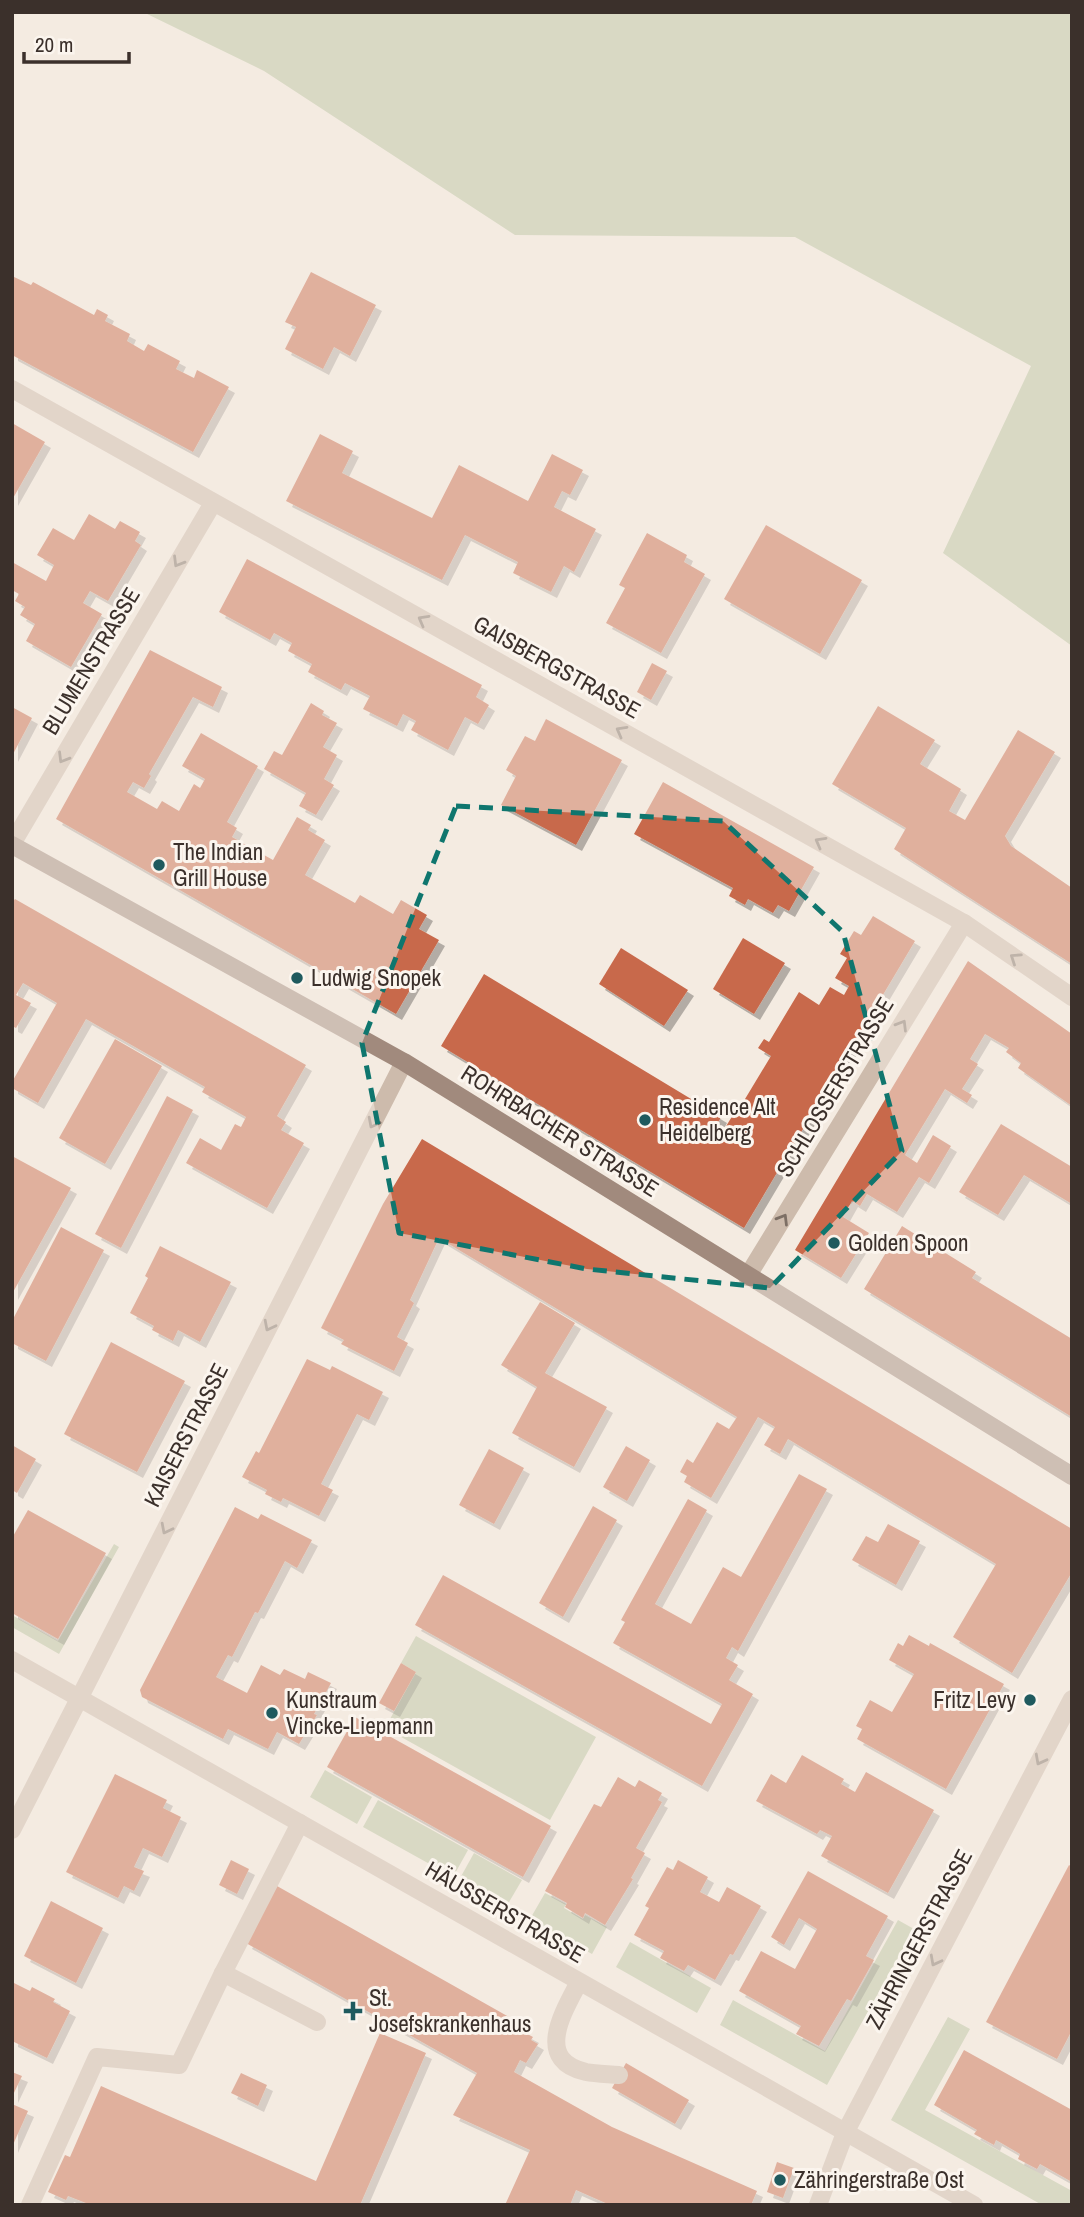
<svg xmlns="http://www.w3.org/2000/svg" width="1084" height="2217" viewBox="0 0 1084 2217" font-family="'Archivo Narrow',sans-serif">
<style>
.green{fill:#b8c4a0}
.building{fill:#c8694b;filter:url(#shadow)}
.lines{fill:none;stroke-linecap:round;stroke-linejoin:round}
.service{stroke:#cdbbac;stroke-width:18}
.minor{stroke:#cdbbac;stroke-width:18}
.secondary{stroke:#a18a7d;stroke-width:18}
.oneway{stroke:#7d6f65}
.marked{fill:none;stroke:#0f766e;stroke-width:5;stroke-dasharray:14 9;stroke-linejoin:round}
.poi-dot{fill:#1f5a5e;stroke:#fbf5ee;stroke-width:2.5}
.labels{text-anchor:middle;stroke-width:6;stroke-linejoin:round;paint-order:stroke}
.street-label{font-size:23px;fill:#3b302b;stroke:#fbf5ee}
.poi-label{font-size:23px;fill:#3b302b;stroke:#fbf5ee;text-anchor:start}
</style>
<defs>
<filter id="shadow"><feDropShadow dx="6" dy="6" stdDeviation="0" flood-color="#0004"/></filter>
</defs>
<rect width="100%" height="100%" fill="#f4ebe1"/>
<g class="green">
<path d="M143 12H1072V646L943 553 1031 366 795 237 515 235 264 71Z"/>
<path d="M114 1544 119 1547 59 1654 12 1627V1615L58 1641Z"/>
<path d="M416 1636 596 1737 550 1820 385 1728 416 1672 401 1663Z"/>
<path d="M325 1770 372 1797 357 1824 310 1797Z"/>
<path d="M378 1800 468 1850 453 1877 363 1827Z"/>
<path d="M474 1853 522 1880 506 1907 459 1880Z"/>
<path d="M545 1893 566 1904 564 1908 583 1919 585 1915 607 1927 592 1954 530 1919Z"/>
<path d="M898 1920 914 1929 827 2085 720 2025 733 2000 825 2051Z"/>
<path d="M630 1942 711 1988 697 2013 616 1967Z"/>
<path d="M948 2017 970 2029 925 2110 1072 2191V2205H1042L891 2120Z"/>
</g>
<g class="building">
<path d="M311 272 376 305 350 356 334 347 323 369 285 349 296 327 285 322Z"/>
<path d="M12 276 31 285 33 282 94 315 97 309 108 315 105 321 130 334 127 341 144 351 148 344 180 361 176 369 194 378 197 370 229 387 193 452 12 355Z"/>
<path d="M12 423 45 442 12 500Z"/>
<path d="M320 434 353 451 342 473 432 518 459 465 528 501 552 454 583 470 570 495 562 491 554 507 596 529 574 572 564 566 551 592 513 573 518 562 465 535 442 580 286 501Z"/>
<path d="M89 514 115 529 120 521 140 532 135 541 141 545 108 601 90 591 83 603 102 614 71 667 26 641 35 624 20 615 25 607 15 601 19 594 12 590V562L46 581 54 565 37 555 53 528 74 540Z"/>
<path d="M766 525 862 580 820 654 724 599Z"/>
<path d="M647 533 687 555 684 562 705 574 661 653 606 623 625 588 619 585Z"/>
<path d="M247 559 482 685 476 697 489 705 478 724 465 717 448 750 411 730 416 721 403 714 397 726 363 709 370 696 345 683 341 690 308 672 312 664 288 651 292 643 274 633 270 640 219 612Z"/>
<path d="M150 650 222 687 213 707 193 697 149 774 151 776 144 788 133 782 127 792 157 809 162 801 179 811 194 784 200 788 205 779 182 766 201 733 258 766 227 822 237 828 232 837 273 860 297 817 311 825 308 830 325 840 305 875 355 903 360 895 393 914 401 900 427 915 419 929 439 940 396 1014 56 819Z"/>
<path d="M652 663 667 671 651 700 637 692Z"/>
<path d="M311 703 324 711 322 715 337 723 323 747 337 755 324 779 334 785 316 815 299 806 306 793 264 769 274 751 282 755Z"/>
<path d="M878 706 935 740 920 764 961 789 949 811 965 820 1018 730 1055 752 1005 836 1011 846 1072 888V964L894 849 906 828 832 784Z"/>
<path d="M12 707 32 718 12 756Z"/>
<path d="M546 719 622 760 576 845 501 805 516 776 506 770 525 736 535 741Z"/>
<path d="M663 782 814 867 789 911 778 905 773 913 748 899 745 905 729 896 733 888 634 834Z"/>
<path d="M15 899 306 1065 277 1116 286 1122 281 1130 304 1143 267 1208 186 1163 200 1138 221 1150 235 1124 241 1127 246 1117 202 1092 205 1087 86 1019 38 1103 12 1088V1082L57 1003 23 983 16 995 31 1003 16 1028 12 1026V903Z"/>
<path d="M873 916 915 941 744 1228 441 1046 484 974 721 1117 713 1132 720 1136 736 1110 741 1113 746 1106 742 1104 771 1056 758 1048 764 1039 769 1042 799 992 819 1005 830 987 844 995 849 986 835 978 847 958 840 954 854 931 861 935Z"/>
<path d="M743 938 785 963 754 1014 713 989Z"/>
<path d="M621 948 688 990 664 1026 599 984Z"/>
<path d="M968 961 1072 1034V1106L1018 1068 1021 1063 1006 1052 1009 1048 985 1034 970 1059 978 1064 962 1089 972 1095 967 1103 945 1089 905 1155 917 1163 933 1135 951 1146 929 1183 919 1177 897 1212 867 1194 860 1206 852 1201 843 1217 869 1233 841 1278 795 1250Z"/>
<path d="M115 1039 162 1066 105 1164 59 1138Z"/>
<path d="M167 1096 193 1110 121 1248 95 1234Z"/>
<path d="M1001 1124 1072 1167V1204L1024 1175 998 1215 959 1192Z"/>
<path d="M422 1139 1072 1529V1572L1012 1673 953 1637 996 1564 788 1439 780 1454 764 1445 775 1427 758 1417 711 1498 684 1482 687 1476 680 1472 687 1459 693 1463 717 1422 729 1429 737 1417 439 1238 410 1300 414 1303 397 1337 408 1343 394 1371 341 1344 344 1340 321 1328 383 1204Z"/>
<path d="M12 1156 71 1188 12 1294Z"/>
<path d="M902 1226 976 1272 972 1278 1072 1339V1417L864 1289Z"/>
<path d="M61 1227 104 1250 46 1361 12 1343V1321Z"/>
<path d="M160 1246 231 1282 200 1342 178 1330 173 1341 152 1330 154 1326 130 1313 148 1278 145 1276Z"/>
<path d="M540 1302 575 1323 545 1373 607 1407 574 1467 512 1433 537 1387 501 1365Z"/>
<path d="M111 1342 185 1381 137 1472 64 1434Z"/>
<path d="M307 1359 330 1370 332 1366 383 1392 369 1420 357 1414 321 1484 333 1490 319 1516 283 1498 281 1502 265 1494 267 1490 242 1477 256 1451 259 1453Z"/>
<path d="M12 1445 36 1459 17 1493 12 1490Z"/>
<path d="M626 1446 650 1460 627 1501 603 1487Z"/>
<path d="M489 1449 524 1468 494 1524 459 1505Z"/>
<path d="M799 1474 827 1489 738 1651 732 1647 726 1658 738 1665 729 1680 753 1694 702 1786 415 1625 443 1575 711 1724 722 1704 613 1643 625 1622 621 1620 688 1499 707 1510 655 1604 691 1624 723 1567 741 1577Z"/>
<path d="M593 1506 617 1520 563 1617 539 1603Z"/>
<path d="M235 1507 258 1519 261 1514 312 1540 297 1568 285 1561 258 1613 255 1612 232 1657 228 1655 216 1677 247 1693 261 1665 280 1675 284 1669 305 1679 308 1672 331 1683 314 1714 317 1715 299 1744 277 1732 268 1749 228 1729 223 1739 142 1697 140 1690Z"/>
<path d="M28 1510 106 1553 58 1639 12 1613V1538Z"/>
<path d="M888 1524 920 1541 896 1585 852 1560 866 1536 878 1542Z"/>
<path d="M909 1635 929 1646 930 1643 1004 1684 946 1789 857 1739 862 1729 856 1726 870 1700 892 1712 914 1674 889 1660 898 1643 903 1646Z"/>
<path d="M401 1663 416 1672 394 1711 379 1703Z"/>
<path d="M355 1717 551 1826 523 1877 327 1767Z"/>
<path d="M802 1755 844 1779 841 1784 855 1792 866 1772 934 1810 888 1893 821 1856 832 1836 820 1830 817 1834 756 1801 771 1774 786 1783Z"/>
<path d="M115 1774 167 1800 163 1808 181 1817 162 1857 143 1848 134 1867 144 1871 134 1891 124 1886 118 1898 66 1872Z"/>
<path d="M618 1777 635 1787 639 1780 662 1793 658 1800 662 1802 636 1848 645 1853 631 1878 633 1879 605 1925 585 1913 583 1918 565 1907 567 1903 545 1891 594 1804 601 1807Z"/>
<path d="M231 1860 249 1869 237 1894 219 1885Z"/>
<path d="M678 1860 708 1877 700 1892 719 1902 727 1887 761 1906 733 1955 730 1954 715 1980 688 1965 684 1971 660 1958 664 1951 634 1935 649 1908 645 1906 667 1867 673 1870Z"/>
<path d="M1069 1865 1072 1867V2030L1057 2059 986 2022Z"/>
<path d="M808 1871 888 1916 866 1956 874 1960 851 2001 847 1999 819 2046 796 2034 801 2026 739 1991 761 1951 795 1969 817 1929 799 1918 784 1945 771 1937Z"/>
<path d="M277 1886 509 2017 505 2022 533 2037 531 2040 538 2044 526 2063 520 2060 514 2072 612 2127 757 2191 751 2205H610L576 2190 570 2205H505L530 2150 453 2115 477 2073 246 1943Z"/>
<path d="M51 1901 103 1928 76 1983 24 1956Z"/>
<path d="M12 1982 30 1991 32 1987 55 1999 53 2002 70 2011 47 2058 12 2041Z"/>
<path d="M380 2033 426 2053 360 2205H91L68 2196 66 2200 48 2192 65 2155 70 2157 101 2086 316 2181Z"/>
<path d="M964 2050 1072 2110V2182L1040 2164 1037 2169 1018 2159 1020 2154 996 2140 994 2145 974 2134 977 2130 934 2105Z"/>
<path d="M626 2063 689 2100 675 2124 612 2088Z"/>
<path d="M12 2072 22 2076 12 2097Z"/>
<path d="M241 2073 267 2085 258 2106 231 2093Z"/>
<path d="M12 2104 28 2111 12 2147Z"/>
<path d="M777 2162 794 2168 783 2198 767 2192Z"/>
</g>
<g class="lines">
<g class="service">
<path d="M223 1973 317 2022"/>
<path d="M579 1982C564 2011 533 2060 586 2072 596 2074 608 2074 619 2075"/>
<path d="M30 2205 97 2057 179 2065 223 1973 300 1823"/>
</g>
<g class="minor">
<path d="M12 389 964 923 1072 997"/>
<path d="M12 844 213 503"/>
<path d="M747 1277 964 923"/>
<path d="M12 1660 974 2205"/>
<path d="M12 1830 404 1062"/>
<path d="M818 2205 845 2133 1072 1699"/>
</g>
<path class="secondary" d="M12 845 404 1062 1072 1476"/>
</g>
<defs><path id="oneway-chevron" d="M-2-3.5L2.5 0L-2 3.5" fill="none" stroke-width="1.6" stroke-linecap="round" stroke-linejoin="round" transform="scale(1.75)"/></defs>
<g class="oneway">
<use href="#oneway-chevron" transform="translate(178 562) rotate(121)"/>
<use href="#oneway-chevron" transform="translate(423 620) rotate(-151)"/>
<use href="#oneway-chevron" transform="translate(621 731) rotate(-151)"/>
<use href="#oneway-chevron" transform="translate(63 758) rotate(121)"/>
<use href="#oneway-chevron" transform="translate(820 842) rotate(-151)"/>
<use href="#oneway-chevron" transform="translate(1015 958) rotate(-146)"/>
<use href="#oneway-chevron" transform="translate(902 1025) rotate(-59)"/>
<use href="#oneway-chevron" transform="translate(373 1123) rotate(117)"/>
<use href="#oneway-chevron" transform="translate(783 1219) rotate(-59)"/>
<use href="#oneway-chevron" transform="translate(269 1326) rotate(117)"/>
<use href="#oneway-chevron" transform="translate(166 1529) rotate(117)"/>
<use href="#oneway-chevron" transform="translate(1040 1760) rotate(118)"/>
<use href="#oneway-chevron" transform="translate(935 1961) rotate(118)"/>
</g>
<path d="M0 0H1084V2217H0ZM456 806 723 821 843 932 902 1151 770 1288 587 1269 399 1233 362 1043Z" fill="#f4ebe1" fill-opacity=".55" fill-rule="evenodd"/>
<path class="marked" d="M456 806 723 821 843 932 902 1151 770 1288 587 1269 399 1233 362 1043Z"/>
<g class="poi-dot">
<circle cx="159" cy="865" r="7"/>
<circle cx="297" cy="978" r="7"/>
<circle cx="645" cy="1120" r="7"/>
<circle cx="834" cy="1243" r="7"/>
<circle cx="1030" cy="1700" r="7"/>
<circle cx="272" cy="1713" r="7"/>
<path d="M349.5 2000.5h7v7h7v7h-7v7h-7v-7h-7v-7h7z"/>
<circle cx="780" cy="2180" r="7"/>
</g>
<g class="labels">
<g class="street-label">
<text transform="translate(91 661) rotate(-59)" y="8">BLUMENSTRASSE</text>
<text transform="translate(557 667) rotate(29)" y="8">GAISBERGSTRASSE</text>
<text transform="translate(835 1087) rotate(-59)" y="8">SCHLOSSERSTRASSE</text>
<text transform="translate(560 1131) rotate(32)" y="8">ROHRBACHER STRASSE</text>
<text transform="translate(186 1435) rotate(-63)" y="8">KAISERSTRASSE</text>
<text transform="translate(505 1912) rotate(30)" y="8">HÄUSSERSTRASSE</text>
<text transform="translate(919 1939) rotate(-62)" y="8">ZÄHRINGERSTRASSE</text>
</g>
<g class="poi-label">
<text x="173" y="860">The Indian<tspan x="173" dy="26">Grill House</tspan></text>
<text x="311" y="986">Ludwig Snopek</text>
<text x="659" y="1115">Residence Alt<tspan x="659" dy="26">Heidelberg</tspan></text>
<text x="848" y="1251">Golden Spoon</text>
<text x="286" y="1708">Kunstraum<tspan x="286" dy="26">Vincke-Liepmann</tspan></text>
<text x="1016" y="1708" text-anchor="end">Fritz Levy</text>
<text x="369" y="2006">St.<tspan x="369" dy="26">Josefskrankenhaus</tspan></text>
<text x="794" y="2188">Zähringerstraße Ost</text>
</g>
</g>
<rect width="1084" height="2217" fill="none" stroke="#3b302b" stroke-width="28"/>
<path d="M24 52v10h105v-10" fill="none" stroke="#3b302b" stroke-width="3.5"/>
<text x="35" y="52" font-size="21" fill="#3b302b" stroke="#fbf5ee" stroke-width="5" paint-order="stroke">20 m</text>
</svg>
